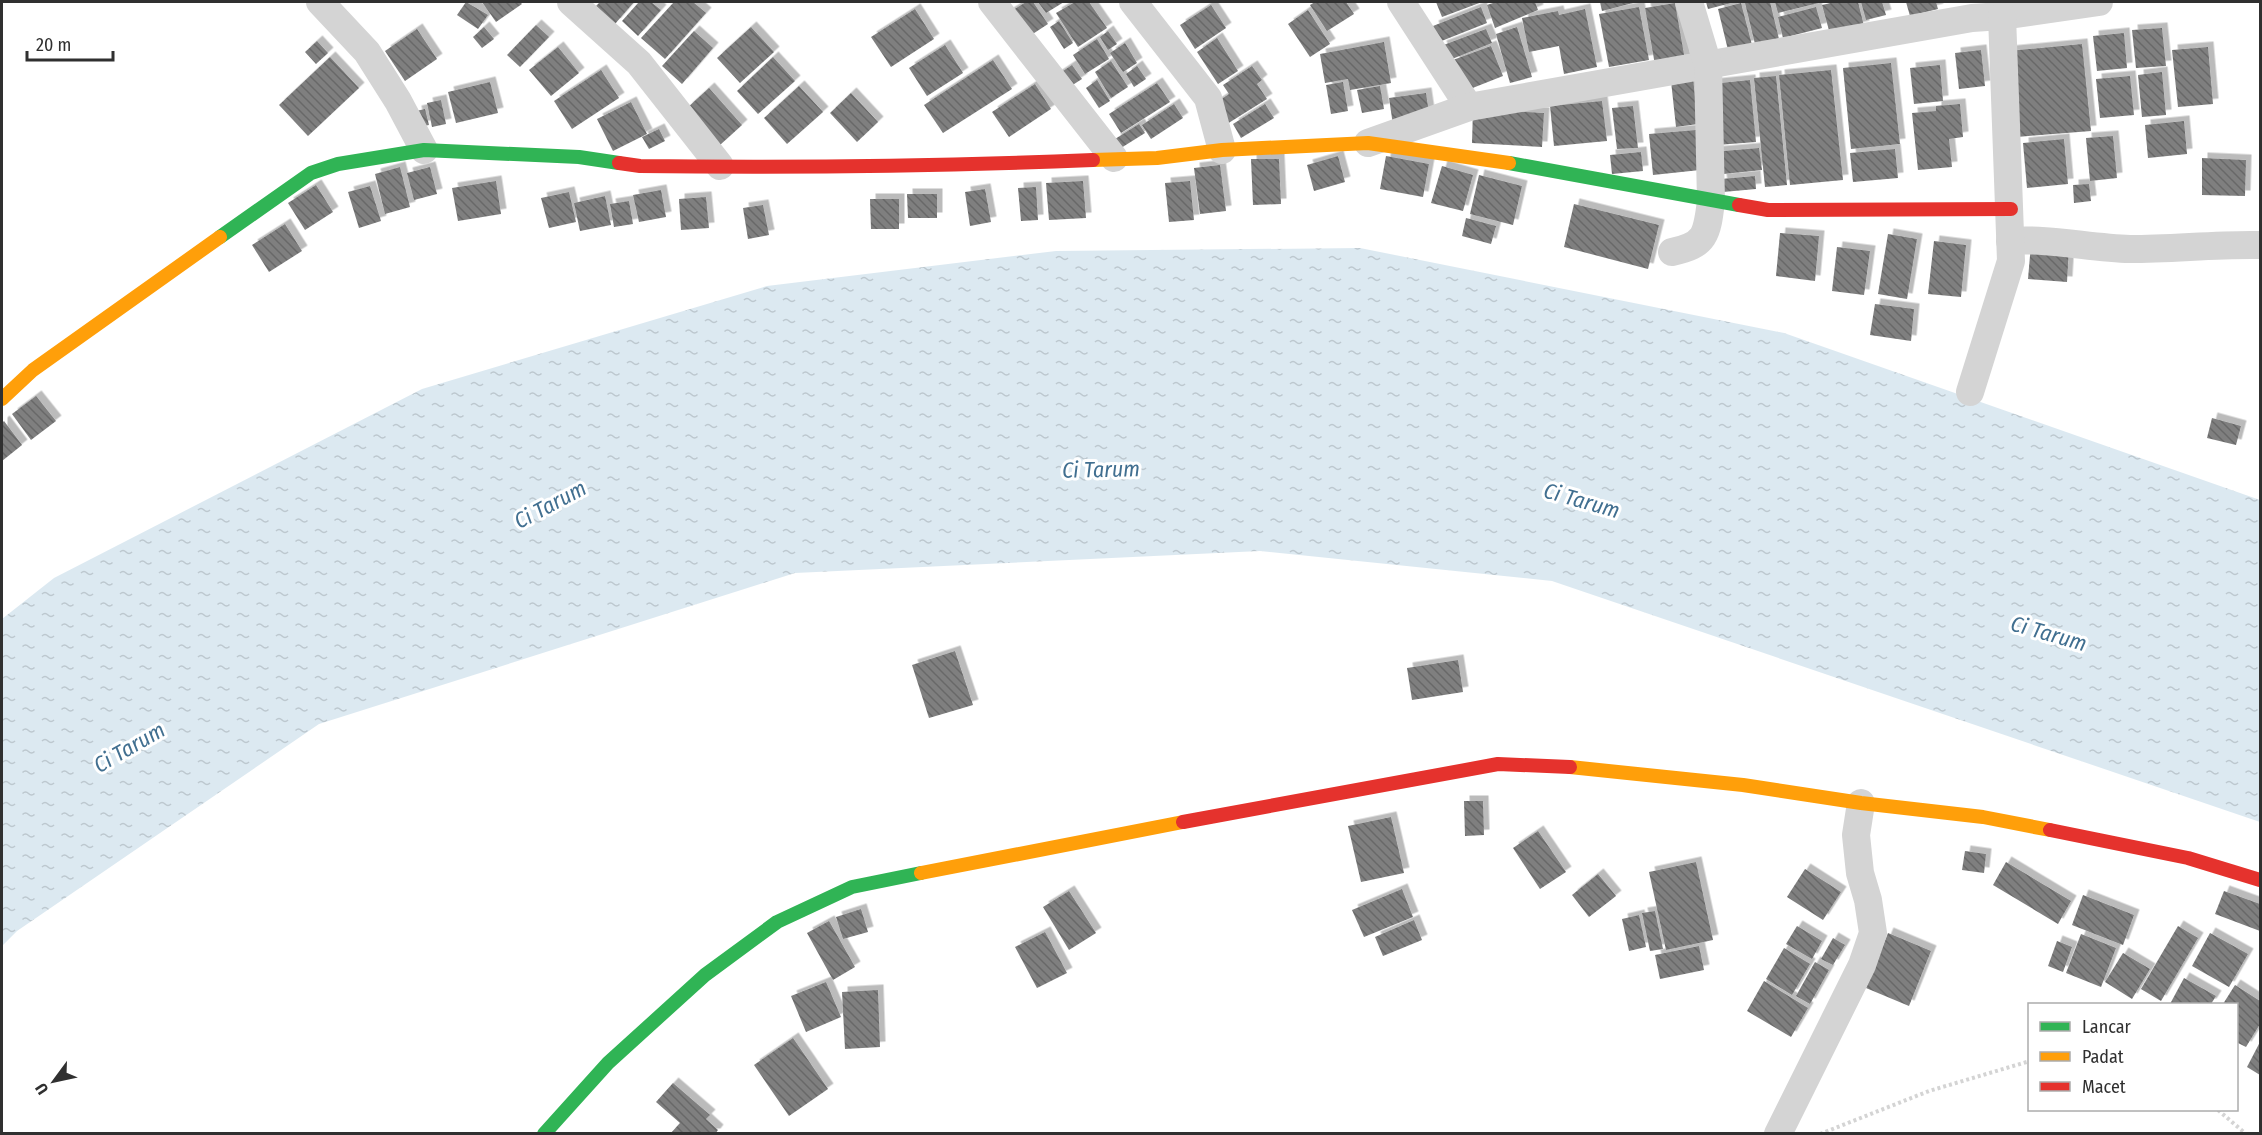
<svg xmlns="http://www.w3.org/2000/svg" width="2262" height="1135" viewBox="0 0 2262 1135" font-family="'Fira Sans Condensed',sans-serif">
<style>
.water{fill:url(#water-ripples)}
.building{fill:url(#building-back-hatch);filter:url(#shadow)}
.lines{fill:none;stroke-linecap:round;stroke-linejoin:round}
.path{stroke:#d4d4d4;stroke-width:4;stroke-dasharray:3 3;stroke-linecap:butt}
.street{stroke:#d4d4d4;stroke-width:28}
.fast{stroke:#30b455;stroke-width:14}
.slow{stroke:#ff9f0a;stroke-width:14}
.jam{stroke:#e5322d;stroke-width:14}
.labels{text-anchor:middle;stroke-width:6;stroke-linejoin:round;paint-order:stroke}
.water-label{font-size:22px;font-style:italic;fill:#416f90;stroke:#fff}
</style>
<defs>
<pattern id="water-ripples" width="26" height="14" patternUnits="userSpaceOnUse" patternTransform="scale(1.5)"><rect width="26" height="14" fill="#dce9f1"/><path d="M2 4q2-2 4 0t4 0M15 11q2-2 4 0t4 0" fill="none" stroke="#bdc8cf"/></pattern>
<pattern id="building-back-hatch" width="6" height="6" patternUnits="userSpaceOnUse" patternTransform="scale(1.5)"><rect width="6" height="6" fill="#7f7f7f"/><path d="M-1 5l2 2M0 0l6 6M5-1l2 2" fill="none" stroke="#686868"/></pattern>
<filter id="shadow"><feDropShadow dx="5.5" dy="-5.5" stdDeviation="0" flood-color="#0004"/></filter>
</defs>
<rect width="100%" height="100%" fill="#fff"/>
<path class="water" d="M1360 248 1784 333 2260 500V822L1552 581 1260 551 795 573 319 724 17 931 2 946V619L54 578 422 389 767 286 1056 251Z"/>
<g class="building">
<path d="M466 2 488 15 478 29 457 15Z"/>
<path d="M482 2H520L522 4 496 22Z"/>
<path d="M600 2H634L615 24 596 6Z"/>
<path d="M639 2H651L661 10 638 36 622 21Z"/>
<path d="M674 2H693L706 13 665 59 641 38Z"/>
<path d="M1026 2H1033L1048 24 1025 39 1008 13Z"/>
<path d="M1038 2H1064L1046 13Z"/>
<path d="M1075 2H1089L1107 28 1078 47 1056 13Z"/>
<path d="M1315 2H1346L1354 14 1327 31 1310 5Z"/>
<path d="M1436 2H1482L1442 17Z"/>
<path d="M1496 2H1535L1538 10 1495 28 1487 5Z"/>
<path d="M1600 2H1637L1602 11Z"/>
<path d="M1706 2H1735L1708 9Z"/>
<path d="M1749 2H1770L1779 39 1755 44 1745 3Z"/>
<path d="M1775 2H1823L1778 13Z"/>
<path d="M1835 2H1858L1864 26 1830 34 1822 5Z"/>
<path d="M1861 2H1882L1886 15 1866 20Z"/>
<path d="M1906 2H1936L1938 9 1910 16Z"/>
<path d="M1675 3 1685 60 1655 65 1645 8Z"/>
<path d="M1741 3 1752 45 1728 50 1718 9Z"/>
<path d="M1211 5 1226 28 1195 49 1180 25Z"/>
<path d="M1481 7 1487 23 1439 42 1433 26Z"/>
<path d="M1639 7 1649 60 1609 67 1599 14Z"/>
<path d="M1816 7 1822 28 1783 38 1778 17Z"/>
<path d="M915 9 934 39 891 67 871 37Z"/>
<path d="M1585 9 1597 67 1564 74 1559 46 1529 52 1522 18 1558 11 1559 15Z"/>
<path d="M1308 10 1330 44 1310 57 1288 24Z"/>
<path d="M1059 21 1073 43 1064 49 1050 27Z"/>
<path d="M536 25 549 37 520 67 507 55Z"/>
<path d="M484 27 494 39 482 48 473 37Z"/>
<path d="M751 27 774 52 740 83 717 58Z"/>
<path d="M1517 27 1532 77 1510 83 1496 34Z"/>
<path d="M2162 28 2166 66 2136 68 2132 30Z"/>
<path d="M417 29 437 59 405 81 385 51Z"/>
<path d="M1486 29 1492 43 1447 61 1441 46Z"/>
<path d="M694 31 713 48 682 84 662 66Z"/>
<path d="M1108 31 1117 44 1108 50 1100 37Z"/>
<path d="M2124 33 2127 68 2097 71 2093 36Z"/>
<path d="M1217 38 1238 71 1218 84 1197 52Z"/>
<path d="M1097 39 1109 59 1085 74 1073 55Z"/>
<path d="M317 41 328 53 316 64 305 52Z"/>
<path d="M1384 42 1391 83 1350 90 1348 79 1325 83 1320 54Z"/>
<path d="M1125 43 1137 63 1123 72 1110 53Z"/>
<path d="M2082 44 2091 131 2017 137 2008 51Z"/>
<path d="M945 45 963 73 927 96 909 68Z"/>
<path d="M1491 46 1503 76 1465 91 1453 60Z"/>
<path d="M558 47 579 73 551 96 529 70Z"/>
<path d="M2208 47 2213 104 2178 107 2172 50Z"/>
<path d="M1981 50 1985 86 1959 89 1955 53Z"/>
<path d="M330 57 359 88 308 136 279 105Z"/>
<path d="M773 57 795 81 758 114 737 91Z"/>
<path d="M993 60 1012 89 943 133 924 105Z"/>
<path d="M1111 61 1128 87 1111 98 1095 72Z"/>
<path d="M1891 63 1900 144 1851 149 1843 68Z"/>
<path d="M1072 65 1082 79 1063 91 1054 77Z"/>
<path d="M1940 65 1943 101 1914 104 1910 68Z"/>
<path d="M1137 66 1146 79 1134 87 1126 74Z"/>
<path d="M1252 66 1262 80 1257 84 1267 99 1227 124 1214 104 1229 94 1223 85Z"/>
<path d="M601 70 619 98 572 129 554 101Z"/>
<path d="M1831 70 1843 180 1790 185 1779 75Z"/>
<path d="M2162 72 2166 115 2142 117 2138 75Z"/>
<path d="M1776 76 1787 185 1765 187 1754 78Z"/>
<path d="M2130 76 2134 115 2100 118 2096 79Z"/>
<path d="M1693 78 1698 124 1676 127 1671 81Z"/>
<path d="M1097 80 1110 101 1099 108 1086 88Z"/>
<path d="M1750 80 1756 142 1717 145 1711 84Z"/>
<path d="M490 82 498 113 456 123 448 92Z"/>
<path d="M1343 82 1348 111 1331 114 1326 85Z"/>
<path d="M1157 83 1170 102 1121 133 1109 114Z"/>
<path d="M1035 84 1051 109 1009 137 992 112Z"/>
<path d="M799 86 823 112 787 144 764 118Z"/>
<path d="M1380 86 1384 109 1362 113 1357 90Z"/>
<path d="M709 88 742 125 720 145 687 108Z"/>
<path d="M851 93 878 122 857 142 830 113Z"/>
<path d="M1426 93 1430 120 1393 125 1389 98Z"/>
<path d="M441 100 446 124 432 127 427 103Z"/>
<path d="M1602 101 1607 141 1554 146 1550 106Z"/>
<path d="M631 102 647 134 613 151 597 119Z"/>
<path d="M1174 104 1183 118 1151 139 1142 125Z"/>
<path d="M1265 104 1274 118 1241 138 1233 124Z"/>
<path d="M1960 104 1963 137 1949 139 1952 167 1918 170 1912 113 1936 111V106Z"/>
<path d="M1633 106 1638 148 1617 149 1612 108Z"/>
<path d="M425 109 429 125 419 127 416 111Z"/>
<path d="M1473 109 1544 113 1542 147 1472 143Z"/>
<path d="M2184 121 2187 154 2148 158 2145 125Z"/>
<path d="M1139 124 1145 133 1121 148 1115 139Z"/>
<path d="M659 129 665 141 649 149 642 137Z"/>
<path d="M1696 130 1700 170 1653 175 1649 134Z"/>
<path d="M2113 136 2117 178 2090 181 2086 138Z"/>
<path d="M2064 139 2068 184 2027 188 2023 143Z"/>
<path d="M1759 148 1762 170 1714 175 1712 152Z"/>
<path d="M1895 149 1898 178 1853 182 1850 153Z"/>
<path d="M1641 152 1643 171 1612 174 1610 155Z"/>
<path d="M1338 156 1345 182 1314 191 1307 165Z"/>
<path d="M1386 156 1429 164 1423 197 1380 189Z"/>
<path d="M2202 158 2246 160 2245 196 2202 195Z"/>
<path d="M1251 159H1279L1281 204 1253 205Z"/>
<path d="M1220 165 1226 211 1200 214 1194 168Z"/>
<path d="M1442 166 1473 175 1463 211 1431 203Z"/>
<path d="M400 167 410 207 385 214 375 174Z"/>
<path d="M430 167 437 194 414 200 407 173Z"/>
<path d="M1479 175 1522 186 1513 225 1470 214Z"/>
<path d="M1755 176 1756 189 1723 192 1721 179Z"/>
<path d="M496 181 501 214 458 221 452 188Z"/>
<path d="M1083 181 1086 218 1049 220 1046 183Z"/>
<path d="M1190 181 1194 220 1169 222 1165 183Z"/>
<path d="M2089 184 2091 201 2074 203 2073 185Z"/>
<path d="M316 185 333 212 305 230 288 203Z"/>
<path d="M370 186 381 221 359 228 348 192Z"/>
<path d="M1036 187 1038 220 1021 221 1018 188Z"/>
<path d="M985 189 991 222 970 226 965 192Z"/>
<path d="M661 190 666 217 639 222 633 195Z"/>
<path d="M569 192 576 222 549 228 541 198Z"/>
<path d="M907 194H937V218H908Z"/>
<path d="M605 196 611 225 580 231 574 203Z"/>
<path d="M706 197 709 228 681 230 679 199Z"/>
<path d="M870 199H899V229H871Z"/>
<path d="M629 201 633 224 614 227 610 204Z"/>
<path d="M1574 204 1659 225 1648 269 1564 247Z"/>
<path d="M763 205 769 235 748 239 743 208Z"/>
<path d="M1466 218 1496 226 1491 244 1462 236Z"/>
<path d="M285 224 302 251 269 272 252 245Z"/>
<path d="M1780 233 1819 236 1815 281 1776 276Z"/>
<path d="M1888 234 1917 239 1907 299 1878 294Z"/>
<path d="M1934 241 1966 245 1961 297 1928 294Z"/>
<path d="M2031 244 2069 247 2067 282 2028 279Z"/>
<path d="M1837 247 1870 251 1864 295 1832 291Z"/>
<path d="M1875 304 1914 309 1911 341 1870 335Z"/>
<path d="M36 396 56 421 31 440 12 414Z"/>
<path d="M2212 418 2241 426 2236 445 2207 438Z"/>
<path d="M4 421 22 445 2 461V423Z"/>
<path d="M955 651 973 705 929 718 912 665Z"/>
<path d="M1458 660 1463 692 1412 700 1407 668Z"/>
<path d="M1464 801H1483L1484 835 1465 836Z"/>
<path d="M1391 817 1404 873 1361 882 1348 826Z"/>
<path d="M1538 831 1566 872 1540 889 1513 848Z"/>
<path d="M1965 851 1986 854 1984 873 1962 870Z"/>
<path d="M1696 862 1713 940 1666 950 1649 872Z"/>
<path d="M2006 862 2071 901 2058 924 1993 885Z"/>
<path d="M1805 869 1841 892 1823 920 1787 897Z"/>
<path d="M1598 874 1616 896 1589 917 1572 895Z"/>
<path d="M1402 889 1413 917 1364 937 1352 910Z"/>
<path d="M1069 891 1096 933 1069 950 1043 907Z"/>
<path d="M2224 891 2260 904V931L2215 914Z"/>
<path d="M2083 895 2134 915 2123 945 2072 925Z"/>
<path d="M861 909 868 932 843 939 836 917Z"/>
<path d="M1655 911 1663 949 1650 951 1642 913Z"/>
<path d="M1639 915 1646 947 1629 951 1622 919Z"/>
<path d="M1414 920 1422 940 1383 956 1375 937Z"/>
<path d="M829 921 855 967 833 980 807 933Z"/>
<path d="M1797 926 1822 941 1812 959 1786 944Z"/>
<path d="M2178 926 2198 938 2161 1001 2141 989Z"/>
<path d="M1045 932 1067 973 1037 988 1015 947Z"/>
<path d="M1888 933 1931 951 1909 1006 1866 988Z"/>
<path d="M2210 933 2248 954 2229 987 2192 966Z"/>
<path d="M2081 934 2116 948 2101 987 2066 973Z"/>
<path d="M1833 938 1845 945 1833 965 1821 959Z"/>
<path d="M2057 941 2072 947 2063 972 2048 966Z"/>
<path d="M1699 946 1704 970 1660 979 1655 955Z"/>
<path d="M1784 948 1810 964 1792 995 1766 979Z"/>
<path d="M2123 953 2150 969 2132 999 2105 982Z"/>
<path d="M1815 962 1829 970 1810 1004 1796 996Z"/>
<path d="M2184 978 2216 996 2211 1004H2170Z"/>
<path d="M1764 981 1808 1008 1791 1037 1747 1011Z"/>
<path d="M826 982 841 1017 806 1032 791 996Z"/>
<path d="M2235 985 2260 1001V1024L2246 1047 2236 1042V1004H2223Z"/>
<path d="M878 990 880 1047 845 1049 842 992Z"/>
<path d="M793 1038 828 1089 789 1116 754 1065Z"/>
<path d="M2260 1042V1075L2247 1067Z"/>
<path d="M673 1083 710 1115 706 1119 718 1130 715 1134H670L680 1123 656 1102Z"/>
</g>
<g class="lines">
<g class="path">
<path d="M2218 1110 2246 1134"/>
<path d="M1820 1134 1929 1091 2030 1061"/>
</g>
<g class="street">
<path d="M320 2 367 52 398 101 424 150"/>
<path d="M571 2 639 63 720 166"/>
<path d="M992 2 1114 158"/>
<path d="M1133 2 1208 98 1222 150"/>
<path d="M1401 2 1469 107"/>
<path d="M1368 143 1469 107 1972 18 2002 16 2099 2"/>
<path d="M2010 241C2050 238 2090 248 2130 249 2174 249 2217 244 2260 245"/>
<path d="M1672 252C1706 245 1707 234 1711 201L1708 65 1689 2"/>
<path d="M1970 392 2011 261 2002 16"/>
<path d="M1778 1134 1862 965 1873 933 1868 900 1860 873 1856 835 1861 803"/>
</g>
<g class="fast">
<path d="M1509 163 1739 205"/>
<path d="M220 237 311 173 338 164 424 150 579 157 619 163"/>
<path d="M544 1134 608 1063 705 975 777 922 852 887 921 873"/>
</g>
<g class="slow">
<path d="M1093 160 1157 158 1222 150 1368 143 1509 163"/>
<path d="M2 399 33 370 220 237"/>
<path d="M1570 767 1743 785 1861 803 1983 817 2050 830"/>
<path d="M921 873 1183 822"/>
</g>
<g class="jam">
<path d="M619 163 640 166C791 168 942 166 1093 160"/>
<path d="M1739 205 1768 210 2011 209"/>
<path d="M1183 822 1498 764 1570 767"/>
<path d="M2050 830 2188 858 2260 880"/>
</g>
</g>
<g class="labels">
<g class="water-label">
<text transform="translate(1101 469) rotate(-1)" y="8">Ci Tarum</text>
<text transform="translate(1582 500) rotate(16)" y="8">Ci Tarum</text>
<text transform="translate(550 504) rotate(-28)" y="8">Ci Tarum</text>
<text transform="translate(2049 633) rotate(16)" y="8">Ci Tarum</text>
<text transform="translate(129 747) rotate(-30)" y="8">Ci Tarum</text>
</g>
</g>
<rect width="2262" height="1135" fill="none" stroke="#303030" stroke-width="6"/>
<rect x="2028" y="1003" width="210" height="108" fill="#ffffff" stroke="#acacac" stroke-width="1.5"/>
<rect x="2040" y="1022" width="30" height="9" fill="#30b455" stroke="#acacac" stroke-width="1.5"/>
<text x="2082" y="1033" font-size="18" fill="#303030">Lancar</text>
<rect x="2040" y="1052" width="30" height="9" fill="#ff9f0a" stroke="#acacac" stroke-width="1.5"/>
<text x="2082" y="1063" font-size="18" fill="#303030">Padat</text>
<rect x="2040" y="1082" width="30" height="9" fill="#e5322d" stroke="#acacac" stroke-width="1.5"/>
<text x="2082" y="1093" font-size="18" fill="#303030">Macet</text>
<g transform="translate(54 1081) rotate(237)" stroke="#ffffff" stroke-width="4.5" paint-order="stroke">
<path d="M0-4.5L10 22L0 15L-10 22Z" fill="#303030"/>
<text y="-9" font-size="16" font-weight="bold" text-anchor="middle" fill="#303030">U</text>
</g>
<path d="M27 51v9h86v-9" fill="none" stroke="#303030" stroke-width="3"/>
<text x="36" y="51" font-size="18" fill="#303030" stroke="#ffffff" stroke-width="4.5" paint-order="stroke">20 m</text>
</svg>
